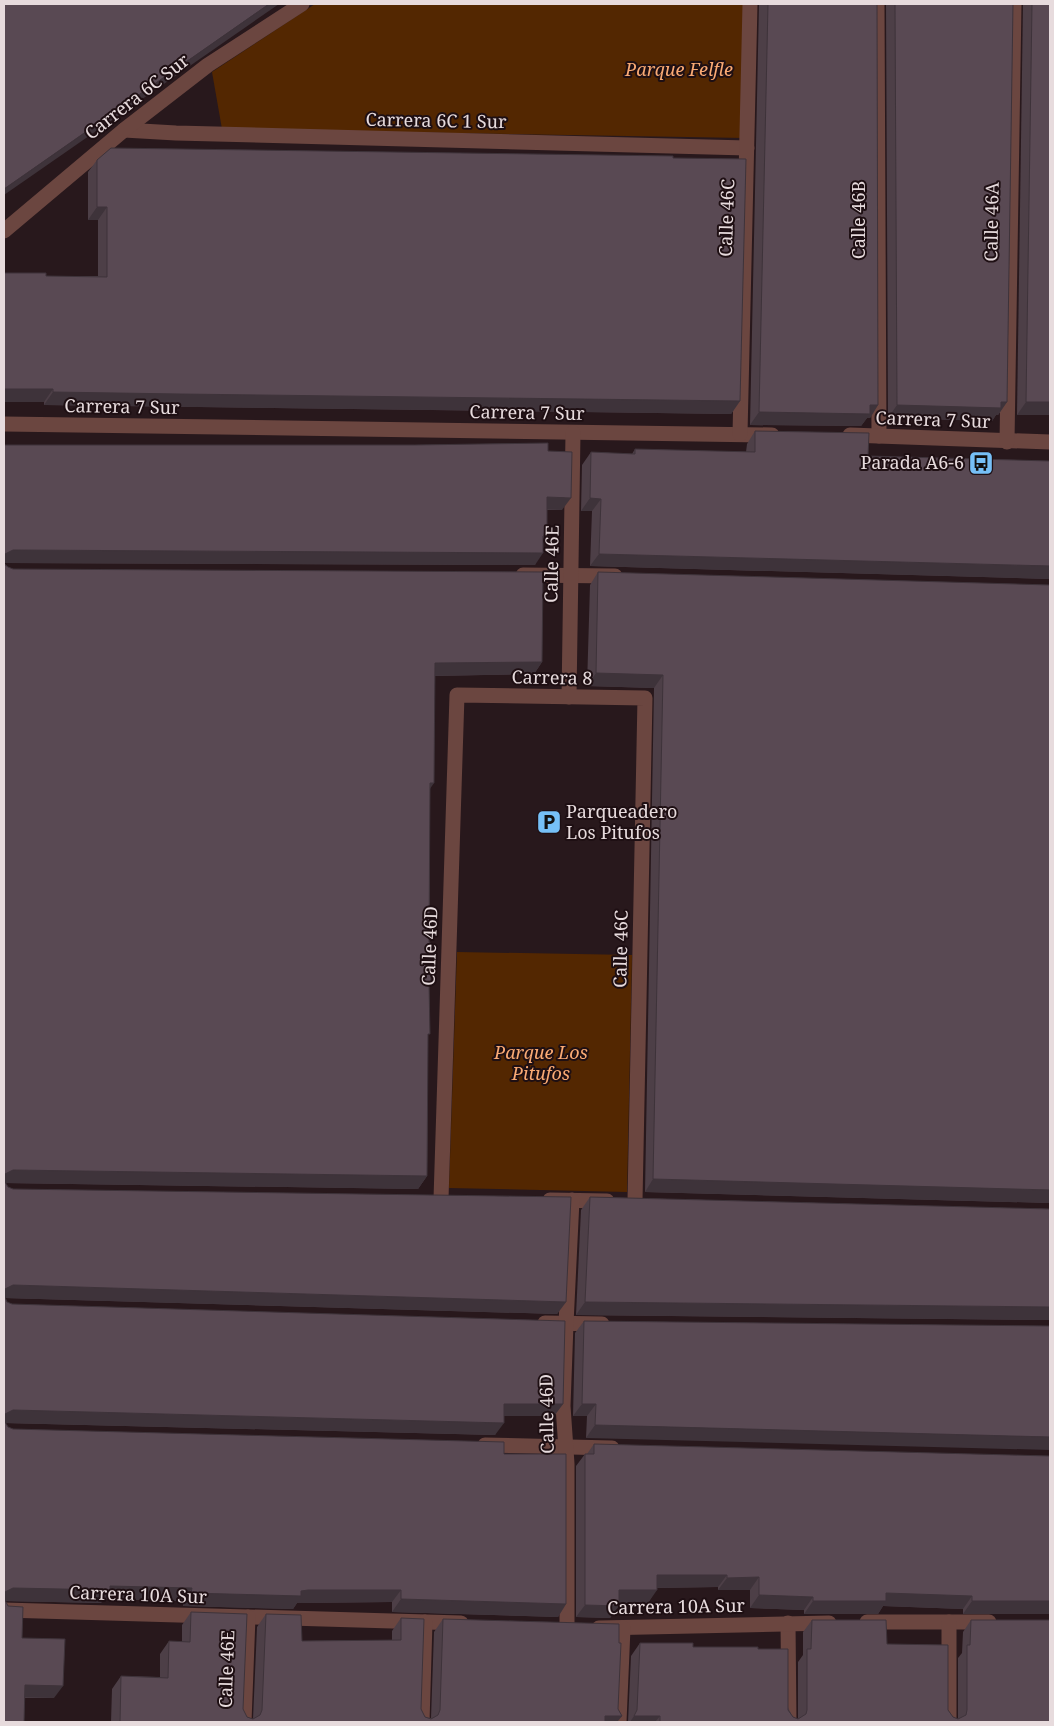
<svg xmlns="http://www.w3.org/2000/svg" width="1054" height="1726" viewBox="0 0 1054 1726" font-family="'Noto Serif',serif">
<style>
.park{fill:#532701}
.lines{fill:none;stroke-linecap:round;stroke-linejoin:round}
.minor{stroke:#6b4640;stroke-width:15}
.wall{fill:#4d3f47}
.shaded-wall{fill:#3e333a}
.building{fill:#594953;stroke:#3e333a}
.labels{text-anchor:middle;stroke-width:4;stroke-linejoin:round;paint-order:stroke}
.park-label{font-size:18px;font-style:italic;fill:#faaa74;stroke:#1e0f13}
.street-label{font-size:18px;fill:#e7dbdd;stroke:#1e0f13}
.poi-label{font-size:18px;fill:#e7dbdd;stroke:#1e0f13;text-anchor:end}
</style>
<rect width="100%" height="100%" fill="#28181c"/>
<g class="park">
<path d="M315 4H747L745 138 222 129 212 72Z"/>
<path d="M457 952 632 955 627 1192 449 1188Z"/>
</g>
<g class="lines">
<g class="minor">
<path d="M877 4 879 436"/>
<path d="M124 130 176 133 747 148"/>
<path d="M4 231 124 130 208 65 302 4"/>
<path d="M4 424 772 435"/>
<path d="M740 434 750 4"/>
<path d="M850 435 1050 442"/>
<path d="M1007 442 1014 4"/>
<path d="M523 575 615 576"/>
<path d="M569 697 573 433"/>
<path d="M441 1199 457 695 645 698 635 1201"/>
<path d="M550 1200 607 1201"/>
<path d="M545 1323 602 1324"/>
<path d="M485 1445 612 1448"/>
<path d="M4 1610 461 1623"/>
<path d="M867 1622H989"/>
<path d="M949 1622V1722"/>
<path d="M788 1623 789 1722"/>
<path d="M567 1627V1464L563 1406 566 1324 572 1200"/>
<path d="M599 1628 829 1623"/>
<path d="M244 1722 248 1617"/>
<path d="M422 1722 425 1622"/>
<path d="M619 1722 623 1628"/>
</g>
</g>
<g class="wall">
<path d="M759 4H877L878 405 870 418H867L861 426 750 425Z"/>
<path d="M886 4H1013L1007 402 998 415H996L992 421 888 418Z"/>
<path d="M1023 4H1050V415H1017Z"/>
<path d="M673 158 740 401 731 414 44 405 46 276H98V220H88V172L97 160Z"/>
<path d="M755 431 868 456 1050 579 590 566 592 511H581L582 465 591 452 632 454 635 449 746 452 747 444Z"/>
<path d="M4 445 548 451 562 510H547L543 541 535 565 4 563 8 567 13 569 542 662 534 674 435 676 430 790 429 985 428 1037 427 1176 418 1189 5 1183 8 1187 13 1189 566 1302 557 1314 5 1298 7 1302 12 1304 563 1404 554 1416H504L495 1435 5 1423 8 1427 13 1429 504 1454 566 1604 558 1617 392 1612V1602L299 1603H297L293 1609 183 1606V1601L103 1599 101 1603 5 1601 22 1638 54 1698H25L4 1722Z"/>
<path d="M598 572 1050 1203 645 1192 654 688 587 686 590 585Z"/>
<path d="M590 1197 1050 1209V1320L576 1315 581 1210Z"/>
<path d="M584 1321 1050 1326 586 1438 587 1416H573L575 1333Z"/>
<path d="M594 1444 1050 1614H963V1609L883 1606 878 1614H804V1610L750 1608V1590H718V1587L657 1588 648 1603H619L610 1618 576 1617V1466L585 1454H587Z"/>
<path d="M191 1612 247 1717 253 1719 257 1627 266 1614 302 1641 392 1640V1631L401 1618 421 1709 425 1717 431 1718 434 1632 443 1619 618 1709 622 1716 617 1722H111L112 1689 121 1676 160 1677V1654L169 1641 182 1642V1625Z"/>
<path d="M812 1620 887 1644 948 1710 953 1717 958 1719V1658L962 1653 963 1632 971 1620 1050 1722H628L631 1656 640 1643 693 1647 758 1649 793 1717 798 1719V1662L803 1655V1632Z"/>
</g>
<g class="shaded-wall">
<path d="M269 4H279L4 195V189Z"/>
<path d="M97 207H107L98 220H88Z"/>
<path d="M4 389H53L44 402H4Z"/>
<path d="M53 392 740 401 731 414 44 405Z"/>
<path d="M1007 402 998 415H996L992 421 888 418 897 405Z"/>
<path d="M1026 402H1050V415H1017Z"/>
<path d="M870 405H878L870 418H867L861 426 750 425 759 412Z"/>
<path d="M547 497 571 498 562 510 538 509Z"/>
<path d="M590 498 601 499 592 511H581Z"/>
<path d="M13 550 543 553 535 565 4 563V556L5 554Z"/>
<path d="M599 554 1050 566V579L590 566Z"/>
<path d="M542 662 534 674 426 676 435 663Z"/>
<path d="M596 673 663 675 654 688 587 686Z"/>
<path d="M430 783H434L425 796Z"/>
<path d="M13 1170 427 1176 418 1189 4 1183V1176L5 1174Z"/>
<path d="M653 1179 1050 1190V1203L645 1192Z"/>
<path d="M13 1285 566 1302 557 1314 4 1298V1291L5 1289Z"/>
<path d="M585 1302 1050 1307V1320L576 1315Z"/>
<path d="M504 1404H563L554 1416H495Z"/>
<path d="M582 1404H596L587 1416H573Z"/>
<path d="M13 1410 504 1423 495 1435 4 1423V1416L5 1414Z"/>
<path d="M595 1425 1050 1437V1450L586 1438Z"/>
<path d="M657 1575H727L718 1587 648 1588Z"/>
<path d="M759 1577 750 1590H718L727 1578Z"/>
<path d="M110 1586 192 1588 183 1601 103 1599 101 1603 4 1601V1594L5 1592 13 1588Z"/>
<path d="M308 1590H401L392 1602 299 1603H297L293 1609 183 1606 191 1593 301 1591Z"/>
<path d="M619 1590H657L648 1603H610Z"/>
<path d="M886 1593 972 1596 963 1609 883 1606 878 1614H804L813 1601Z"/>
<path d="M759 1595 813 1597 804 1610 750 1608Z"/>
<path d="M401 1599 566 1604 558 1617 392 1612Z"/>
<path d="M972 1601H1050V1614H963Z"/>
<path d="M585 1605 619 1606 610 1618 576 1617Z"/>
<path d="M25 1685 63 1686 54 1698 16 1697Z"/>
<path d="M605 1716H622L617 1722H601Z"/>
<path d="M634 1716H660L655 1722H630Z"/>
</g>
<g class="building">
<path d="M4 4H269L4 189Z"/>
<path d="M768 4H877L878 405H870V414L759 412Z"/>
<path d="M895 4H1013L1007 402H1001V408L897 405Z"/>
<path d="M1032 4H1050V402H1026Z"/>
<path d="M111 148 673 156V158L746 159 740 401 180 394 53 392V389H4V273H46V276L107 277V207H97V160Z"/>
<path d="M755 431 869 433 868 456 1050 461V566L599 554 601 499 590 498 591 452 635 454V449L755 452Z"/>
<path d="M548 443V451L572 452 571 498 547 497V536H543V553L13 550 5 554 4 558V445H414Z"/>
<path d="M4 560V564L8 567 13 569 543 572 542 662 435 663 434 783H430L429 942H430L431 983H429L430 1034H428L427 1176 13 1170 5 1174 4 1179Z"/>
<path d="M598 572 1050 585V1190L653 1179 663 675 596 673Z"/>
<path d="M4 1180 8 1187 13 1189 571 1197 566 1302 13 1285 5 1289 4 1294Z"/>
<path d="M590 1197 1050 1209V1307L585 1302Z"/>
<path d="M4 1295 7 1302 12 1304 565 1321 563 1404H504V1423L13 1410 5 1414 4 1419Z"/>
<path d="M584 1321 1050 1326V1437L595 1425 596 1404H582Z"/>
<path d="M4 1420 8 1427 13 1429 504 1442V1454H566V1604L401 1599V1590H308L301 1591V1596L191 1593 192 1588 110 1586V1590L13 1588 5 1592 4 1597Z"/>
<path d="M594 1444 1050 1456V1601H972V1596L886 1593V1601H813V1597L759 1595V1577L727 1578V1575H657V1590H619V1606L585 1605V1454H594Z"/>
<path d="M4 1598 8 1606 23 1607 22 1638 65 1639 63 1686 25 1685 24 1722H4Z"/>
<path d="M191 1612 247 1614 243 1709 247 1717 253 1719 260 1715 262 1710 266 1614 301 1615 302 1641 401 1640V1618L424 1619 421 1709 425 1717 431 1719 438 1715 440 1710 443 1619 619 1624V1643H621L618 1709 622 1716H605V1722H120L121 1676 168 1678 169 1641 190 1642Z"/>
<path d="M812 1620H886L887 1644 948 1645V1710L953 1717 958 1719 966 1715 967 1710V1645H970L971 1620H1050V1722H660V1716H634L637 1710 640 1643H693V1647H758V1649H788V1710L793 1717 798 1719 806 1714 807 1710V1649H811Z"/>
</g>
<defs>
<symbol id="bus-square" viewBox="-11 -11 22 22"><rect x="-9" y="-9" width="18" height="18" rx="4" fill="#76c0f7" stroke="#1e0f13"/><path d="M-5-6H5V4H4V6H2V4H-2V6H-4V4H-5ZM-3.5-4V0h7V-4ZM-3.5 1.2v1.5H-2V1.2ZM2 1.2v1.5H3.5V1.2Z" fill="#111"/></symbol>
<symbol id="parking-square" viewBox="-11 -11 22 22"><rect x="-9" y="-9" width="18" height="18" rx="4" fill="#76c0f7" stroke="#1e0f13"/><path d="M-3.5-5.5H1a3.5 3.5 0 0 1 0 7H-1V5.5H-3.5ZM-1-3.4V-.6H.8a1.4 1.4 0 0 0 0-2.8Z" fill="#111"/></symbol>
</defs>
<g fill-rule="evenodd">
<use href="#bus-square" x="967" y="449" width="28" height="28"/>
<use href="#parking-square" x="535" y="808" width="28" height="28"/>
</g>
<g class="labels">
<g class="park-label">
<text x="679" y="76">Parque Felfle</text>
<text x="541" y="1059">Parque Los<tspan x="541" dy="21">Pitufos</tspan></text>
</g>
<g class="street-label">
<text transform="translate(137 97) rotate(-38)" y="6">Carrera 6C Sur</text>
<text transform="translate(436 121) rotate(1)" y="6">Carrera 6C 1 Sur</text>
<text transform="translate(727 218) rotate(-88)" y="6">Calle 46C</text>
<text transform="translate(859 220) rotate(-90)" y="6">Calle 46B</text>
<text transform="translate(992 222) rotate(-89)" y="6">Calle 46A</text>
<text transform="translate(122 407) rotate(1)" y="6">Carrera 7 Sur</text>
<text transform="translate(527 413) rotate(1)" y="6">Carrera 7 Sur</text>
<text transform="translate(933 420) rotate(2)" y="6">Carrera 7 Sur</text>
<text transform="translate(552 564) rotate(-89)" y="6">Calle 46E</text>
<text transform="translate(552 678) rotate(1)" y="6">Carrera 8</text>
<text transform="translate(430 946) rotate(-88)" y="6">Calle 46D</text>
<text transform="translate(621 949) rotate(-89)" y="6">Calle 46C</text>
<text transform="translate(547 1414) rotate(-91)" y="6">Calle 46D</text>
<text transform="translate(138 1595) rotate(2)" y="6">Carrera 10A Sur</text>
<text transform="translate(676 1607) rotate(-1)" y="6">Carrera 10A Sur</text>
<text transform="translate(227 1669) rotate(-88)" y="6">Calle 46E</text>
</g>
<g class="poi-label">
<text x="964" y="469">Parada A6-6</text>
<text x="566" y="818" text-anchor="start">Parqueadero<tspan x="566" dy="21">Los Pitufos</tspan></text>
</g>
</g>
<rect width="1054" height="1726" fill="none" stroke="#e7dbdd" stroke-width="10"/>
</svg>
